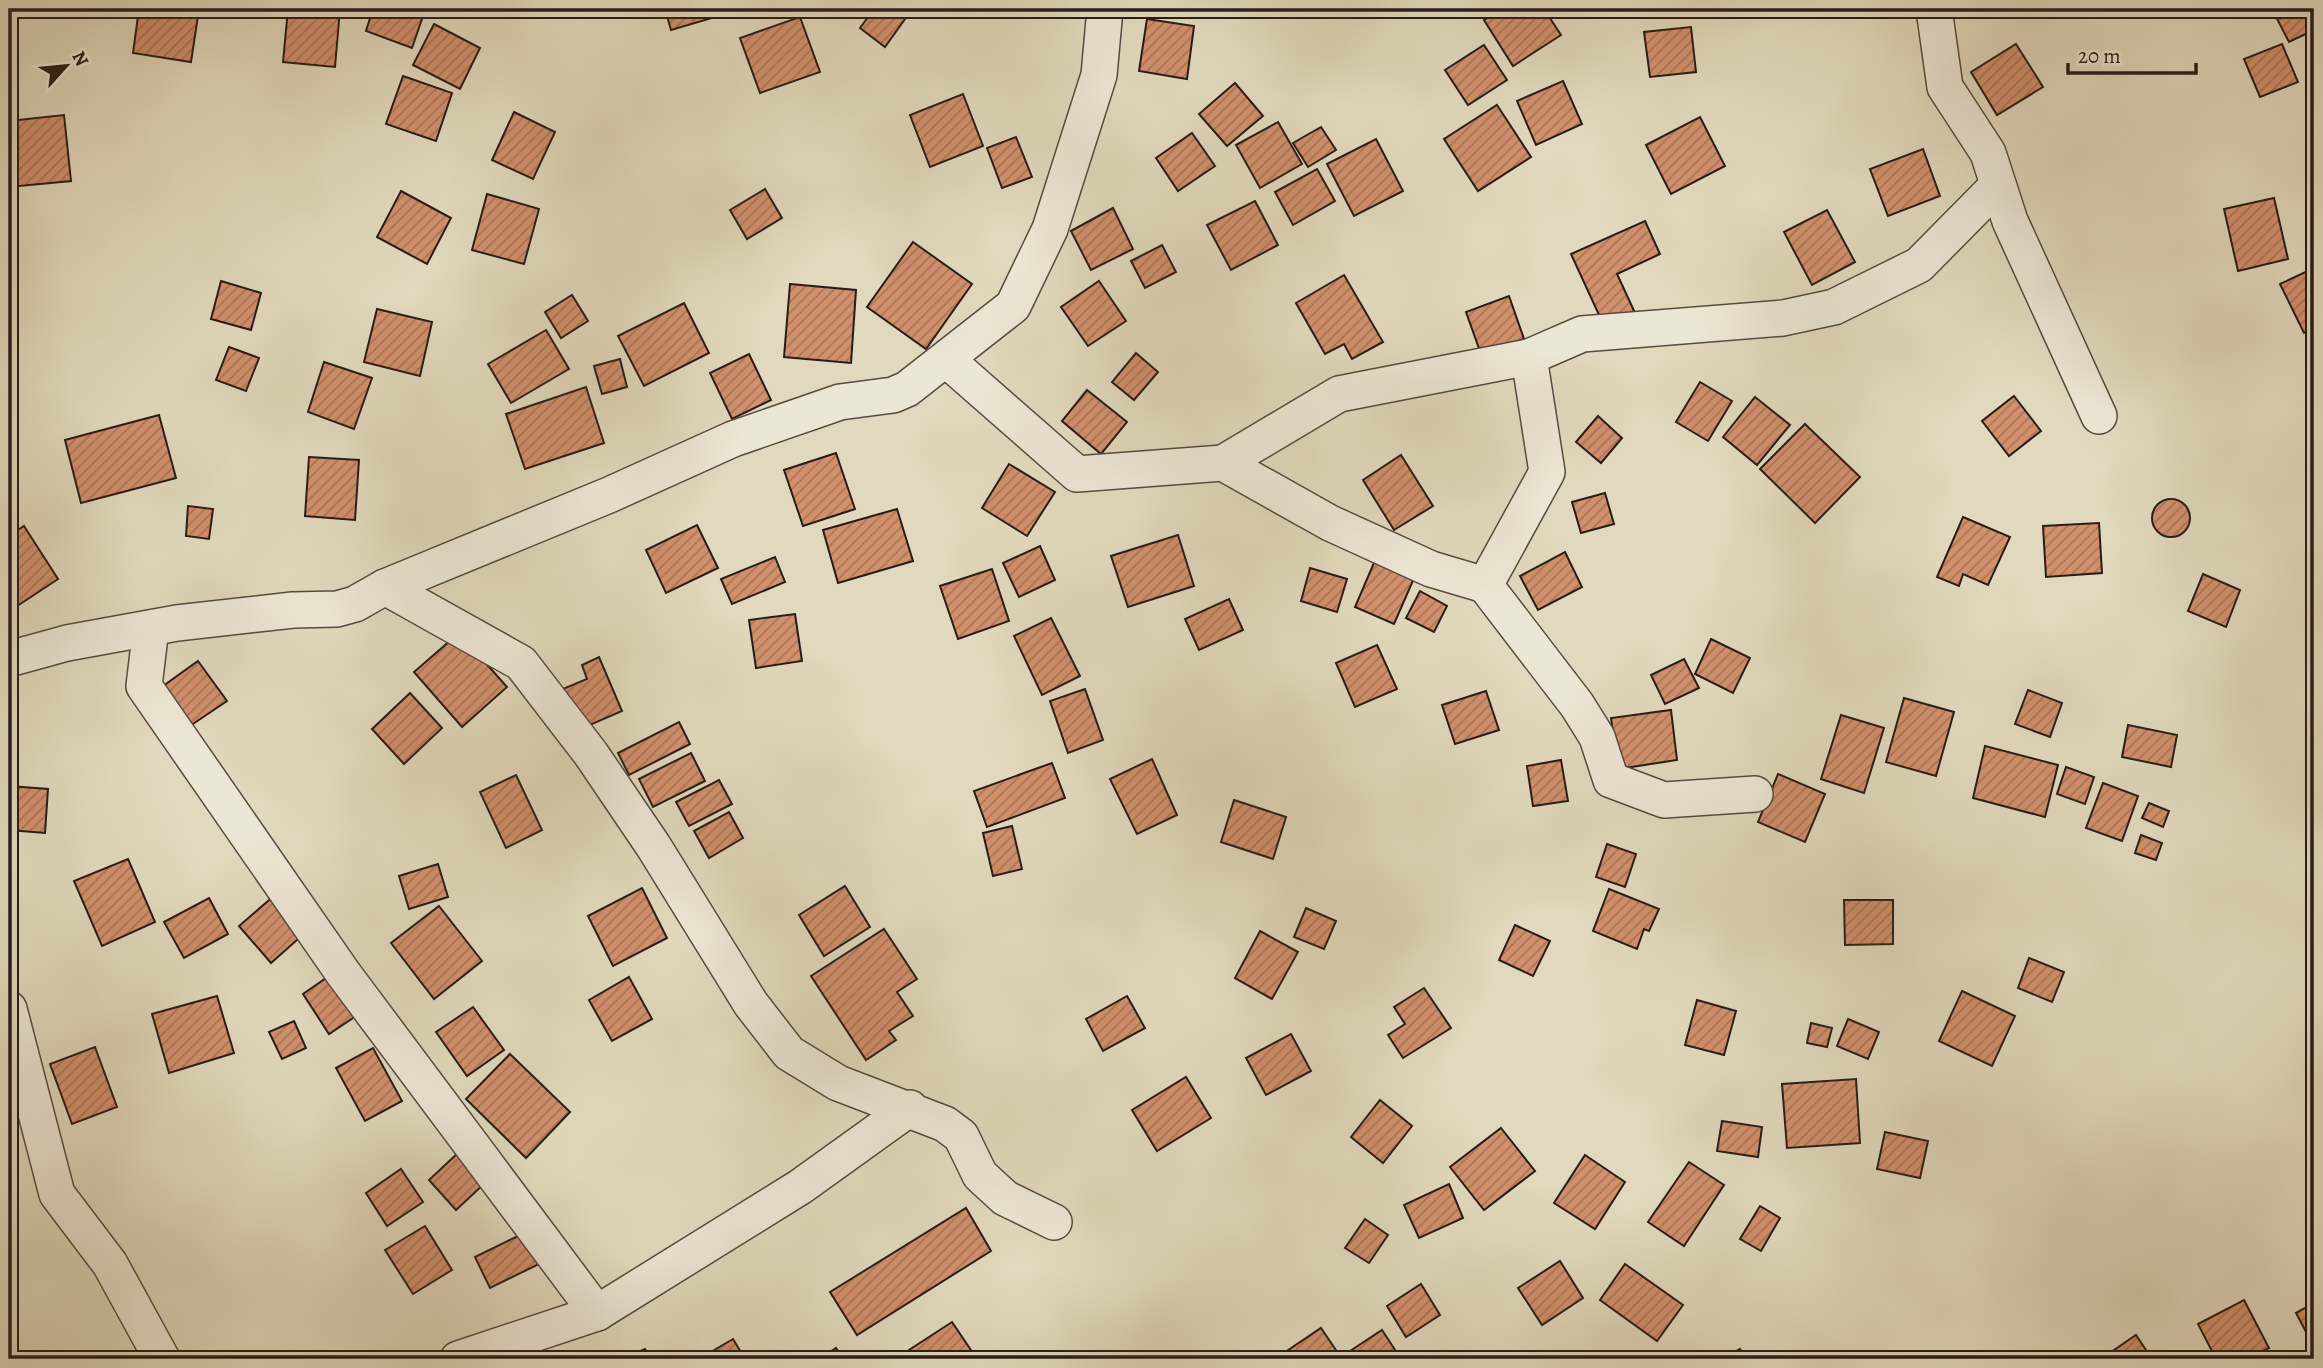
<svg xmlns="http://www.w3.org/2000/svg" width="2323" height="1368" viewBox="0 0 2323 1368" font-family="Alegreya,serif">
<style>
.building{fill:url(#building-hatch);stroke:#281c17;stroke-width:2}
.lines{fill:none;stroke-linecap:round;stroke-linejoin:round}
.street-casing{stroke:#564b40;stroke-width:38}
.street{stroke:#ece6d4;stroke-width:35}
</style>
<defs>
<pattern id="building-hatch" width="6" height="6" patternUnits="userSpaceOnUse" patternTransform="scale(1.75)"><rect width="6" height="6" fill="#d2906d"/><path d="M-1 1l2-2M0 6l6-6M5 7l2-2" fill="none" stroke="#aa7559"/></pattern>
</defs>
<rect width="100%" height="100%" fill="#e1d9bd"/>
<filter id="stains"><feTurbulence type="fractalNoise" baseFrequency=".00286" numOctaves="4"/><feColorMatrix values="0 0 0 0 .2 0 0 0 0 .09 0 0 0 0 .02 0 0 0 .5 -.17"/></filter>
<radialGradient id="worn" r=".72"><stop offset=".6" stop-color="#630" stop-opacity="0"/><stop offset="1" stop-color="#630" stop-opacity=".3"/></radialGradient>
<g class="building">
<path d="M139 9H199L191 62 133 53Z"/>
<path d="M288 9H340L335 67 283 62Z"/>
<path d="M373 9H405L423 16 412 48 366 31Z"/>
<path d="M665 9H735L736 11 671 30Z"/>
<path d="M874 9H891L905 19 885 47 860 28Z"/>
<path d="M1502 9H1544L1561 35 1513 66 1484 20Z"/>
<path d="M2272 9H2314V30L2289 42Z"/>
<path d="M800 17 820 72 760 93 740 38Z"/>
<path d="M1147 19 1194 26 1187 79 1139 71Z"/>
<path d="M434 24 480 48 460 89 413 65Z"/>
<path d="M1691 27 1696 72 1650 77 1644 32Z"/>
<path d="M2016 44 2043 87 1997 115 1971 72Z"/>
<path d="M2282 44 2298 82 2260 97 2244 59Z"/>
<path d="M1484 45 1507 80 1468 105 1445 70Z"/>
<path d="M403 76 452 93 436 141 386 124Z"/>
<path d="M1563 81 1582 124 1536 145 1517 101Z"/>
<path d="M1235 83 1263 116 1227 146 1199 114Z"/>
<path d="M963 94 983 146 930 167 910 115Z"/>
<path d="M1497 105 1531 157 1478 191 1444 139Z"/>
<path d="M514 112 555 132 533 179 492 160Z"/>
<path d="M64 115 71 181 9 187V121Z"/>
<path d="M1700 117 1725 166 1671 194 1646 145Z"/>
<path d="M1278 122 1302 164 1260 188 1236 145Z"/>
<path d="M1321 127 1336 150 1308 167 1293 143Z"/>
<path d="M1192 133 1215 166 1178 191 1156 158Z"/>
<path d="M1016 137 1032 177 1002 188 987 148Z"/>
<path d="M1376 139 1403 191 1354 216 1327 164Z"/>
<path d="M1923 149 1940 196 1888 216 1870 169Z"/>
<path d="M1317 169 1335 201 1293 225 1275 192Z"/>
<path d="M765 189 782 218 747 239 730 210Z"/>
<path d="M401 191 451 218 427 264 377 237Z"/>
<path d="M487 194 539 209 524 264 472 250Z"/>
<path d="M2274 198 2288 259 2238 271 2224 209Z"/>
<path d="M1255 201 1278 245 1231 270 1207 225Z"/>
<path d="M1113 208 1133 249 1091 270 1071 231Z"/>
<path d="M1827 210 1855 262 1812 285 1784 232Z"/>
<path d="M1645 221 1660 254 1617 274 1636 315 1605 328 1571 254Z"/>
<path d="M913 242 972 284 926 349 867 307Z"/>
<path d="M1162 245 1176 272 1145 288 1131 261Z"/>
<path d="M2314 268V328L2304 333 2280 284Z"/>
<path d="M1344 275 1383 342 1352 359 1344 344 1325 354 1296 303Z"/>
<path d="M221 281 261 293 251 330 211 319Z"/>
<path d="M1099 281 1126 321 1088 346 1061 307Z"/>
<path d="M790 284 856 290 851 363 784 357Z"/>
<path d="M572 295 588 321 561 338 545 312Z"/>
<path d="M1509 296 1524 339 1481 354 1466 312Z"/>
<path d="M684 303 709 353 644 386 618 336Z"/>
<path d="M377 309 432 322 420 376 364 362Z"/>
<path d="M546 330 569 369 511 403 488 364Z"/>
<path d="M229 347 259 358 246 391 216 380Z"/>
<path d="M1136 353 1158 372 1134 400 1112 382Z"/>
<path d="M749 354 771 400 732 419 710 373Z"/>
<path d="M620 359 627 387 602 394 594 366Z"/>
<path d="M324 362 372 378 354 429 308 412Z"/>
<path d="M1700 382 1732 401 1708 441 1676 422Z"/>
<path d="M586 387 604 443 525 469 506 414Z"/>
<path d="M1087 390 1127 422 1101 454 1062 421Z"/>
<path d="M2014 396 2041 431 2009 456 1982 421Z"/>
<path d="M1755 397 1790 425 1757 465 1723 437Z"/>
<path d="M159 415 176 478 81 503 65 440Z"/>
<path d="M1598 416 1622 438 1601 463 1576 442Z"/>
<path d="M1805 424 1860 477 1815 523 1760 469Z"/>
<path d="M836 453 855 509 803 526 784 470Z"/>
<path d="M1401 455 1433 506 1394 530 1363 480Z"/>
<path d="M309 457 359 460 355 520 305 516Z"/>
<path d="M1009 464 1055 492 1027 536 982 508Z"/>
<path d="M1605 493 1614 524 1581 533 1572 502Z"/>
<circle cx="2171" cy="518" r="19"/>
<path d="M188 506 213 509 209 539 186 536Z"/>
<path d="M897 509 913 561 838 583 823 530Z"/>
<path d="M1963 517 2010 537 1988 585 1963 574 1959 586 1937 577Z"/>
<path d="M2099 523 2102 573 2046 577 2043 526Z"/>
<path d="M697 525 718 568 666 593 646 550Z"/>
<path d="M24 526 58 579 14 608 9 600V536Z"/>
<path d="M1178 535 1194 586 1128 607 1111 556Z"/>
<path d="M1040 546 1055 580 1019 597 1003 563Z"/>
<path d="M1565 552 1582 587 1538 610 1520 576Z"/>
<path d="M775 557 785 582 732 604 721 579Z"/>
<path d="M1376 558 1415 576 1394 624 1355 607Z"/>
<path d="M1310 568 1347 579 1337 612 1301 601Z"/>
<path d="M992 569 1009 621 958 639 940 586Z"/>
<path d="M2203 574 2240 590 2226 627 2188 611Z"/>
<path d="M1420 591 1447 606 1434 632 1406 618Z"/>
<path d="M1229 599 1243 630 1199 650 1185 619Z"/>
<path d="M795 614 802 661 756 668 749 620Z"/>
<path d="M1051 618 1080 676 1042 695 1014 636Z"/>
<path d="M459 633 507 687 462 727 414 672Z"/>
<path d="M1711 639 1750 658 1733 693 1695 674Z"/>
<path d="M1377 645 1397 689 1355 707 1336 663Z"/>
<path d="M599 657 622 711 576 731 558 691 587 679 582 665Z"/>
<path d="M1684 659 1699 688 1665 704 1651 675Z"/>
<path d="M198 661 227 701 187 728 159 689Z"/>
<path d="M1085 689 1103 740 1068 753 1050 701Z"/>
<path d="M2028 690 2062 703 2050 737 2015 724Z"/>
<path d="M1486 691 1499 730 1455 744 1442 705Z"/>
<path d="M410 693 442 728 404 764 372 729Z"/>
<path d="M1904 698 1954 712 1936 776 1886 762Z"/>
<path d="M1671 710 1677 760 1618 769 1611 718Z"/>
<path d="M1841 715 1884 728 1864 793 1821 779Z"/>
<path d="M679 722 690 744 629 775 618 753Z"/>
<path d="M2128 725 2177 735 2171 767 2122 757Z"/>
<path d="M1985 746 2058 765 2045 817 1973 798Z"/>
<path d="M691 753 705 781 653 807 639 779Z"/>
<path d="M1152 759 1177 815 1137 834 1110 779Z"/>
<path d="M1561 760 1568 801 1533 806 1527 766Z"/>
<path d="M1052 763 1065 798 987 827 974 791Z"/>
<path d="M2066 767 2094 777 2085 804 2057 794Z"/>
<path d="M1778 774 1825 794 1805 842 1758 822Z"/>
<path d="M516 775 542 830 506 848 480 792Z"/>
<path d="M719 780 732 804 689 826 676 802Z"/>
<path d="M2103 783 2138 796 2122 841 2086 828Z"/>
<path d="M9 786 48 789 45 833 9 830Z"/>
<path d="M1234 800 1286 817 1273 859 1221 842Z"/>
<path d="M2149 803 2169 811 2163 827 2142 818Z"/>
<path d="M729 812 743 838 709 858 694 831Z"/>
<path d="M1012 826 1022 869 993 876 983 833Z"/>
<path d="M2141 835 2162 843 2156 860 2135 853Z"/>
<path d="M1607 844 1636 854 1625 887 1596 877Z"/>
<path d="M128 859 155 922 102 946 74 881Z"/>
<path d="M438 864 448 897 409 909 399 876Z"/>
<path d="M845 886 870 927 824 956 799 915Z"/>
<path d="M642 888 667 938 613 966 588 916Z"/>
<path d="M1609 889 1659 909 1649 931 1644 929 1637 949 1593 931Z"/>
<path d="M275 895 306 932 271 963 239 926Z"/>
<path d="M209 898 228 934 184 958 164 922Z"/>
<path d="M1844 900H1893V944L1845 945Z"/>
<path d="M439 906 482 961 434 999 391 943Z"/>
<path d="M1306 908 1336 921 1324 949 1294 937Z"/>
<path d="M1515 925 1550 941 1533 976 1499 960Z"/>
<path d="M884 929 917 979 897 992 913 1016 889 1031 896 1040 866 1060 811 976Z"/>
<path d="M1260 931 1298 952 1272 999 1235 978Z"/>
<path d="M2029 958 2064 972 2052 1002 2018 988Z"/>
<path d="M332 974 359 1014 329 1034 303 994Z"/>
<path d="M629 977 652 1019 612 1041 589 1000Z"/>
<path d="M1424 988 1451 1028 1403 1058 1388 1035 1405 1024 1394 1007Z"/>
<path d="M1962 991 2015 1016 1992 1066 1939 1041Z"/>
<path d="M217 996 234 1053 169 1073 152 1014Z"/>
<path d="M1127 996 1145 1028 1103 1051 1086 1019Z"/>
<path d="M1697 1000 1736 1011 1724 1055 1685 1045Z"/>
<path d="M473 1007 504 1050 467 1076 436 1032Z"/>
<path d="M1848 1019 1879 1032 1868 1059 1837 1046Z"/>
<path d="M294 1021 306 1048 282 1059 269 1032Z"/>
<path d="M1811 1023 1832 1028 1827 1047 1807 1043Z"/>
<path d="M1291 1034 1311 1071 1266 1095 1246 1058Z"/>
<path d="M95 1047 117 1107 72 1124 50 1064Z"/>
<path d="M373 1048 402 1101 365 1121 336 1068Z"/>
<path d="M510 1054 570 1112 526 1158 466 1099Z"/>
<path d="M1186 1077 1211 1118 1157 1151 1132 1110Z"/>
<path d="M1856 1079 1860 1143 1787 1148 1782 1084Z"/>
<path d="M1380 1100 1412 1126 1383 1163 1351 1137Z"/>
<path d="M1722 1121 1762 1127 1758 1157 1717 1151Z"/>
<path d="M1501 1128 1535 1171 1484 1210 1450 1167Z"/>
<path d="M1885 1132 1928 1141 1920 1178 1877 1169Z"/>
<path d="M459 1152 486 1182 456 1210 429 1180Z"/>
<path d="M1585 1155 1625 1182 1595 1229 1554 1203Z"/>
<path d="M1689 1162 1724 1185 1684 1246 1648 1222Z"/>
<path d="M401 1169 423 1202 387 1226 366 1193Z"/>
<path d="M1449 1184 1463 1218 1419 1238 1404 1205Z"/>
<path d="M1760 1206 1780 1218 1761 1251 1740 1239Z"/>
<path d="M966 1208 991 1251 857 1335 830 1292Z"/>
<path d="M1365 1219 1388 1235 1369 1263 1345 1248Z"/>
<path d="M425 1226 452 1270 413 1294 385 1250Z"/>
<path d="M530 1230 545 1261 490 1288 475 1257Z"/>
<path d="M1560 1261 1583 1298 1542 1325 1518 1288Z"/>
<path d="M1625 1264 1683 1305 1657 1341 1600 1300Z"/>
<path d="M1421 1284 1440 1315 1406 1337 1387 1306Z"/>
<path d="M2244 1300 2269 1348 2247 1359H2216L2198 1324Z"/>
<path d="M2314 1303V1347L2296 1313Z"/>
<path d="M952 1322 977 1359H915L909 1350Z"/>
<path d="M1321 1328 1342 1359H1280L1278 1357Z"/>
<path d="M1382 1330 1401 1359H1346L1344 1355Z"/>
<path d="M2136 1335 2152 1359H2101Z"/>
<path d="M733 1339 745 1359H699Z"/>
<path d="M836 1348 844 1359H820Z"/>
<path d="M645 1349 650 1359H621Z"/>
<path d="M1740 1349 1746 1359H1721Z"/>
</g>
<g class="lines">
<defs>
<g id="street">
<path d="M1934 9 1945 87 1988 153 2010 221 2099 416"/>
<path d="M1529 357 1547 472 1485 585 1577 705 1597 737 1611 780 1664 800 1755 794"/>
<path d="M947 360 1077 474 1223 463 1330 523 1431 569 1485 585"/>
<path d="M1223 463 1339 394 1529 357 1582 334 1783 318 1834 307 1919 265 1998 185"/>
<path d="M385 587 521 663 591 754 654 847 751 1004 789 1053 838 1083 945 1124 961 1136 980 1175 1005 1198 1054 1222"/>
<path d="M151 628 144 686 343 973 597 1313"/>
<path d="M9 659 67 643 177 623 293 610 337 609 355 604 385 587 609 495 733 439 840 402 893 395 907 389 1013 306 1050 229 1099 75 1105 9"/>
<path d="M9 1009 57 1194 110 1264 162 1359"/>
<path d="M458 1359 597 1313 800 1187 910 1108"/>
</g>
</defs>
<use href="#street" class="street-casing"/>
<use href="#street" class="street"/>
</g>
<rect width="2323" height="1368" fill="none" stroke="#e1d9bd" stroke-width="35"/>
<rect x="10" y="10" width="2302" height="1347" fill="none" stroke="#281c17" stroke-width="3.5"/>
<rect x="18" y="18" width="2288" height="1333" fill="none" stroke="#281c17" stroke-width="2"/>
<g transform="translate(66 66) rotate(63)" stroke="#ece6d4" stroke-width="5" paint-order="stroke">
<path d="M0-5L12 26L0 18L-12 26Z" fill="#281c17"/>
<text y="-10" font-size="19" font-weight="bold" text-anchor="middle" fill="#281c17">N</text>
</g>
<path d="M2068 63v10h128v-10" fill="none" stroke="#281c17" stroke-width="3.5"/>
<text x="2078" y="63" font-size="21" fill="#281c17" stroke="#ece6d4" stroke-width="5" paint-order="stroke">20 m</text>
<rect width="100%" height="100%" filter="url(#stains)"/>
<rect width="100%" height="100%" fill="url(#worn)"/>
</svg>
